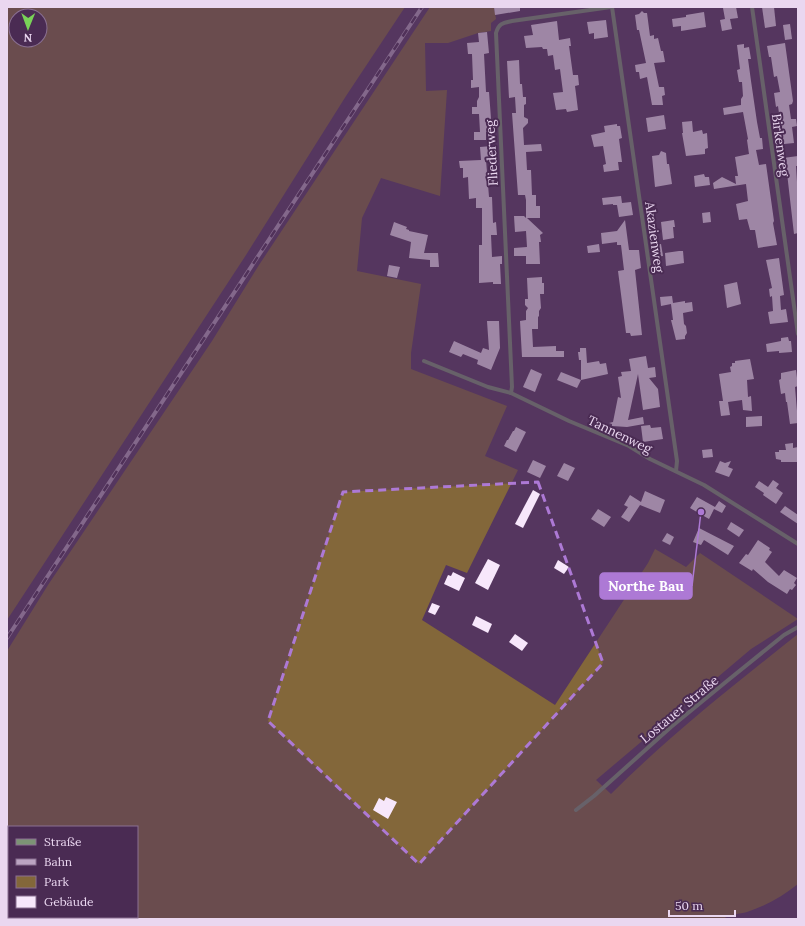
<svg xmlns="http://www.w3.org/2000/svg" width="805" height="926" viewBox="0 0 805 926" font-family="Lora,serif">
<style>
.green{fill:#83673a;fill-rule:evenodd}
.building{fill:#f7e7fb}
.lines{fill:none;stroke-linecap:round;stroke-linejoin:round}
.street{stroke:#7c9475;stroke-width:4}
.rail-casing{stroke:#bba4c2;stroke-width:4}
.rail{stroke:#4a2b53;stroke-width:2.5;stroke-dasharray:8;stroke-linecap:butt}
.marked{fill:none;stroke:#ad79d5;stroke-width:3;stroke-dasharray:8 5;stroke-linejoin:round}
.labels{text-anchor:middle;stroke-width:4;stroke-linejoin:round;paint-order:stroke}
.street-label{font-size:13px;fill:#ead7f0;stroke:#4a2b53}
.leader{fill:none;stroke:#ad79d5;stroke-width:1.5}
.callout-dot{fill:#ad79d5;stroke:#4a2b53;stroke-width:1.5}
.callout{fill:#ad79d5;stroke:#ad79d5;stroke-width:1.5}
.callout-label{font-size:14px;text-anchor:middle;font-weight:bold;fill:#fff}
</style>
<rect width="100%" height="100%" fill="#55365f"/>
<g class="green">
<path d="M7 7H405L346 96 246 255 7 620ZM16 16H40V40H16Z"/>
<path d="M430 7H494L496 19 491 23V31L478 33 448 43H425L426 91 447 90 440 196 381 178 362 218 357 271 421 284 411 353V369L507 406 485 456 518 470 467 573 446 565 422 620 555 705 648 563 655 549 686 567 700 553 798 619 751 649 596 780 611 794C669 736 734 685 798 634V884C783 896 766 906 747 912 739 914 731 914 723 919H7V651L48 585 212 341 259 265ZM9 827H137V917H9Z"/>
</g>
<g class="building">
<path d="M494 7H520V11L495 15Z"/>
<path d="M736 7 738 18 730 19 732 29 722 31 720 20 725 19 723 8Z"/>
<path d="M762 7H774L776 26 765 28Z"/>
<path d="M642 11 644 13H647L650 36 654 35V39L658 38 661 51H663L665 62 654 63 659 87H664L665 95 662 96 663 105H652L647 77 640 79 639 72H636L635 65 646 63 639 30H637L635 15 639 14Z"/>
<path d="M704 12 706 27 681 31V26L673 27 672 19 686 17V15Z"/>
<path d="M606 20 608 37 594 39V33L589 34 587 22Z"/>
<path d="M557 21 559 40 570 38 571 46H569L573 75H578L579 85 575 86 578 110 567 112 566 109 556 110 553 93 563 92 560 69 555 70 553 55 548 56 547 49H543L542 47 526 48 524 36 533 35 531 25Z"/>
<path d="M790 24 792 39 785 40 783 25Z"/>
<path d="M487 32 489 53 484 54 486 92H489L492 132H486V140H474V132H480L479 114H472V107H477V101L479 97V87L471 88V80H473L472 54H468L467 43 479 42 478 33Z"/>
<path d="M785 43 793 101 792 104 789 105 791 119H796L797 126 792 127 794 143 784 144V142L781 141 779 129 781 128 778 106 776 107 774 93 780 92 777 76 774 77 771 57H769L767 46Z"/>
<path d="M744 44V48L749 47 751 59H748L751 81 757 122 760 138H762L763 149 756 150 759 165 766 164 774 221 773 223 777 245 758 248 755 230H750L747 219 739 220 736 204 748 201 746 184 714 189 713 183 722 177 736 184 735 176H738L735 157 749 154 747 140 748 139 743 112 724 115 723 108 741 105V99L743 96 742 82H739L737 70 740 69 737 45Z"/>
<path d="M519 60 520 84H522L523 97H526V104L524 105V117L528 119V123L523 128 524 145 541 144 542 151 526 152 527 170H531L532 195H536V206H540V218H527L543 233 540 235 541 242H539L540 264H526V256H514V248L527 247 526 231 515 232 514 216H524L526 218V200L525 195H518L512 113H516L515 97 509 98 507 61Z"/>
<path d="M664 115 666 129 648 132 646 118Z"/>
<path d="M692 121 693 132 702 130 703 134 707 133 708 148 705 149V154L686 156 682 133H683L682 122Z"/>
<path d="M617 124V126H620L622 138 619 139 622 162H618L619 170 604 172 603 165 606 164 603 146 594 147 591 135 605 132 604 126Z"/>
<path d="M492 146V160H486L489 197H492L493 223 496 222 497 235H491L492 257 502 256V264H500L501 284H493V282L479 283V245H482V208H476V198L469 199 468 177 463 178V168H460L459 161 481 160 480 147Z"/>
<path d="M661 151 666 153 667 164H669L672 184 655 187 652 156 659 155Z"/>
<path d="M798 156V166H796L797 182H798V233L794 234 787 173H785L783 158Z"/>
<path d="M704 174 705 177H709L710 185 695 187 694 176Z"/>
<path d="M621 196 622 203 631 202 633 215 619 217 617 205H613V204L603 205 602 198Z"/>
<path d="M710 212 711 222 703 223 702 213Z"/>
<path d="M625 220 629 250H639L641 268 635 270 642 335 631 336 630 333H626L618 271 624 270 621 245H617V242L602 244 601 233 617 231Z"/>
<path d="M674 220 675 227H673L674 238 663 240 661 222Z"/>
<path d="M394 222 407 227 406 229 409 230V231L428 235 424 253H438L439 267H430V260L409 258 411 242 390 235Z"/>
<path d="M599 244 600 252 588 253 587 246Z"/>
<path d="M661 244 663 256 654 257 653 245Z"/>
<path d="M679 251H683L684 263 666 266 665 253Z"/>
<path d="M779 258 784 295 780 296 781 310 786 309 788 322 770 324 768 312 773 311 772 296 770 297 769 289 772 288 766 260Z"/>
<path d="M389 265 400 267 397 278 387 276Z"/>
<path d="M542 277V283H544V294H540L541 308 539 311V316L538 317V329H532L533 347 556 346V351H564V357H522L520 321 526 320V311L528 308 525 305V299H528L527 278Z"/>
<path d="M737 282 741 304 727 308 724 285Z"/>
<path d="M672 296 673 303 685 301V303L692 302 693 311 683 313 684 324 686 326 687 333 685 336V339L676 340 671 320H673L671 304 661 306 660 297Z"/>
<path d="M487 321H499L500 348 491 370 477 364 478 360 463 354 461 357 449 352 454 341 481 353 483 348 489 350Z"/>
<path d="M788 337 789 341H791L792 352 779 353V351L767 352 766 344 781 341V338Z"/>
<path d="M580 348H586L587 363 599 361 600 364 606 363 608 374 581 380V360H579L578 352H580Z"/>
<path d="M646 356 648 368 655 367 656 377 649 378 658 389 660 407 643 410 638 374 628 420 643 417 644 424 627 427 612 426V424L609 423 613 422 618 397 621 398 618 377 622 376 621 372 631 371 629 359Z"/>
<path d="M750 359 754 379 747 380 748 397 751 396 752 411 743 410 742 400 728 402 730 415 721 416 719 401H723L719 374 731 372 730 367 732 366V363H735V361Z"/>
<path d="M531 369 542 374 535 392 523 387Z"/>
<path d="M796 370 798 386 795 387 798 423 790 424 787 402H786L785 393 781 394 779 380 781 379V373Z"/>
<path d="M561 372 581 380 577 388 557 380Z"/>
<path d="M762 416V426L746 427V417Z"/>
<path d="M650 425 651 428 661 427 663 439 643 442 641 426Z"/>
<path d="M516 427 526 432 516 452 504 446 507 440H508L513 431H514Z"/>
<path d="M793 443V448L798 447 797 462H781V460L776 459 775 452H779V450H786L785 444Z"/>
<path d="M712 449 713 457 703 458 702 450Z"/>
<path d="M533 460 546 466 540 478 527 472Z"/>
<path d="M720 461 725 463 731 461 728 467 733 469 729 477 715 472Z"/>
<path d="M564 463 575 468 568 481 557 476Z"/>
<path d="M773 480 779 484 776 488 783 493 776 504 763 495 764 493 755 487 759 481 768 487Z"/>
<path d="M533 490 540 494 523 528 515 524Z"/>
<path d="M645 491 665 500 660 513 640 505 629 522 621 517 628 507 624 505 630 495 641 502Z"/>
<path d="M697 497 715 507 719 501 726 506 722 513 714 509 709 519 690 508Z"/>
<path d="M785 506 798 515V524L780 512Z"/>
<path d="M598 509 611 517 604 527 591 519Z"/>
<path d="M731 522 744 530 739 537 727 529Z"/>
<path d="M699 528 734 546 728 555 704 540 701 545 693 542Z"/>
<path d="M667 533 674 537 670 545 662 541Z"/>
<path d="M758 540 770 548 769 550 772 552 765 562 779 576 784 570 797 578 794 583 796 585 792 590 790 589 787 594 768 582 753 569 752 571 739 563 746 554 748 555Z"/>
<path d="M488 559 500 565 488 590 475 583Z"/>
<path d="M558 560 569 567 564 574 554 568Z"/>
<path d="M453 572 465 578 459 591 444 584 448 575 451 576Z"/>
<path d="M432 603 440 606 435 615 428 612Z"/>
<path d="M476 616 492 624 488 633 472 625Z"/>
<path d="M515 634 528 643 522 651 509 642Z"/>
<path d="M386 797 397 802 388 819 373 810 379 798 384 801Z"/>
</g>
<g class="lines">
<g class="street">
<path d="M612 7 677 461 676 471"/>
<path d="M752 7 798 334"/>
<path d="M424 361 488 387 511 393 569 421 629 446 650 459 704 485 798 544"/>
<path d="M511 393 512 387 496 33C499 23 503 23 512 21L611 7"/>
<path d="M576 810 594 796 671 727 727 681 784 635 798 627"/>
</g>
<defs>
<path id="rail" d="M7 638 422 7"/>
</defs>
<use href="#rail" class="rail-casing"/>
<use href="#rail" class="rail"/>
</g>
<path d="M0 0H805V926H0ZM538 482 603 663 419 864 268 721 343 492Z" fill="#55365f" fill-opacity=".55" fill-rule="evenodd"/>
<path class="marked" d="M538 482 603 663 419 864 268 721 343 492Z"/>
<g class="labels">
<g class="street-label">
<text transform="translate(781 145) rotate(82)" y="5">Birkenweg</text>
<text transform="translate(491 153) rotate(-93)" y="5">Fliederweg</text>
<text transform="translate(655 237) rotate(82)" y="5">Akazienweg</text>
<text transform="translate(620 434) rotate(26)" y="5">Tannenweg</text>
<text transform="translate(679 709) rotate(-40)" y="5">Lostauer Straße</text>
</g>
</g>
<path class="leader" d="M701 512L692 586"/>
<circle class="callout-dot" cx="701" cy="512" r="4"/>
<rect class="callout" x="600" y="573" width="92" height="26" rx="4"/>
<g class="callout-label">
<text x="646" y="591">Northe Bau</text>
</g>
<rect width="805" height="926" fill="none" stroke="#ead7f0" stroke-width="16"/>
<rect x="8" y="826" width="130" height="92" fill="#4a2b53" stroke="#8a7092"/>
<rect x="16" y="839" width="20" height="6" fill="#7c9475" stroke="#8a7092"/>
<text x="44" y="846" font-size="12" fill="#ead7f0">Straße</text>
<rect x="16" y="859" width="20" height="6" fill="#bba4c2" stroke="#8a7092"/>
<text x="44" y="866" font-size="12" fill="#ead7f0">Bahn</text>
<rect x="16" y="876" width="20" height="12" fill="#83673a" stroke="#8a7092"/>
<text x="44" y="886" font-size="12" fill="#ead7f0">Park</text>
<rect x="16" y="896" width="20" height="12" fill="#f7e7fb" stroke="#8a7092"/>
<text x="44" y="906" font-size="12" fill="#ead7f0">Gebäude</text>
<g transform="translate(28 28) rotate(181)"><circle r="19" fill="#4a2b53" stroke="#8a7092"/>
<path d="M0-3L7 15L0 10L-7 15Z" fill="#79d158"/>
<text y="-6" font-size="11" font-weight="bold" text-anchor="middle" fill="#ead7f0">N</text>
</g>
<path d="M669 910v6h66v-6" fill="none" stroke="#ead7f0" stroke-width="2"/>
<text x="675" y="910" font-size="12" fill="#ead7f0" stroke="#4a2b53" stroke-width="3" paint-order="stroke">50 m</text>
</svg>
